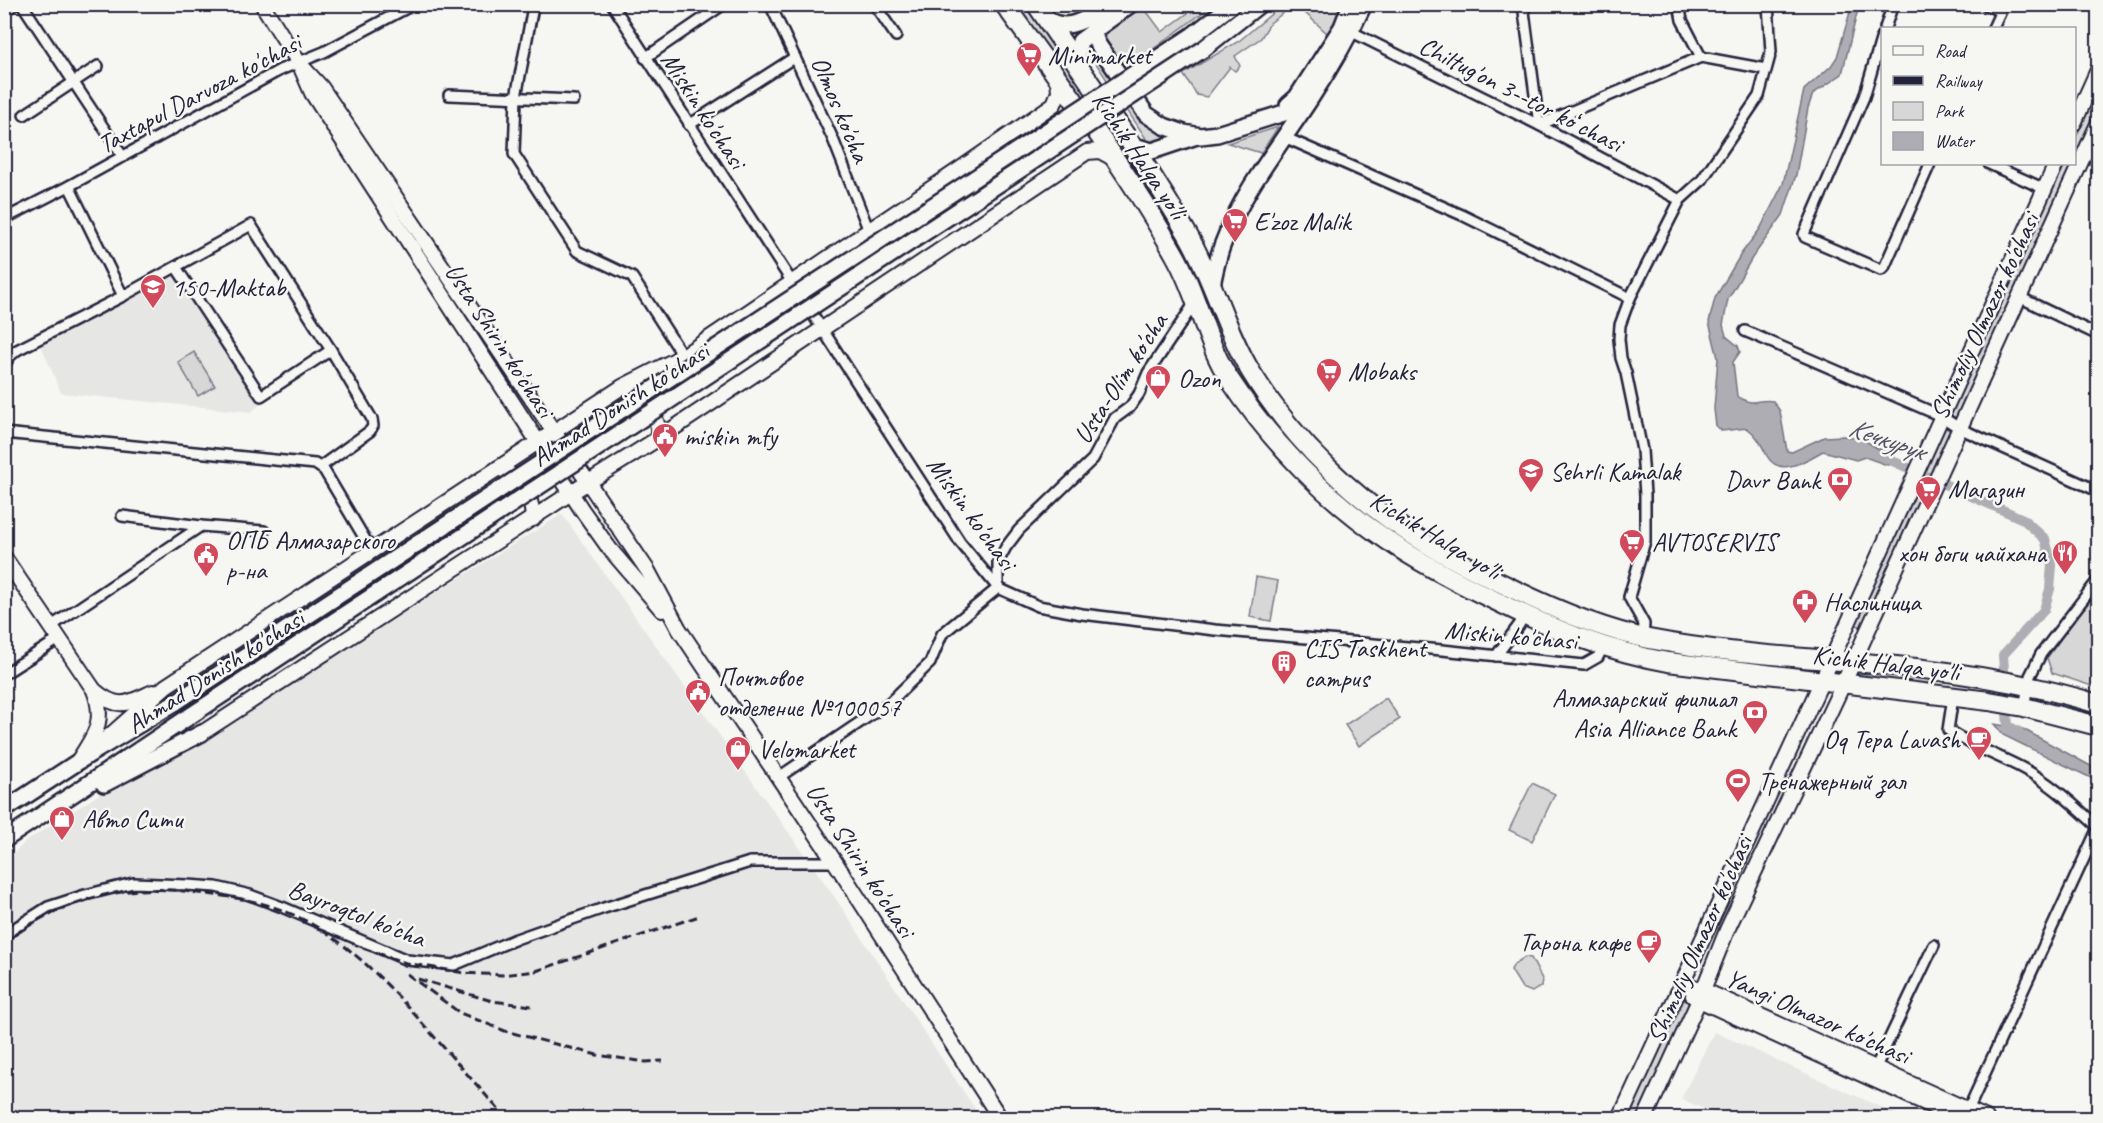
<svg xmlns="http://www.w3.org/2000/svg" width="2103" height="1123" viewBox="0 0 2103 1123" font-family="Caveat,sans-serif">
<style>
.built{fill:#e6e6e4}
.green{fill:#d7d7d7;stroke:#7c7c89;stroke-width:1.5}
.water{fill:#adadb3;stroke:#757583;stroke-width:1.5}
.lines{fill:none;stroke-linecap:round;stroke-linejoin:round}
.canal{stroke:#adadb3;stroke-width:10}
.street-casing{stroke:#22223b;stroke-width:14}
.secondary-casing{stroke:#22223b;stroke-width:18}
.primary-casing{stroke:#22223b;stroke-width:20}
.highway-casing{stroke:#22223b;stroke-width:22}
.street{stroke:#f6f6f2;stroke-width:9}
.secondary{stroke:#f6f6f2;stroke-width:14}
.primary{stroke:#f6f6f2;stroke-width:15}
.highway{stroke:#f6f6f2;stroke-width:18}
.rail{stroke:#22223b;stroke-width:3;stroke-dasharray:9 4.5;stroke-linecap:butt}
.primary-bridge-casing{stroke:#22223b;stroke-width:20;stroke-linecap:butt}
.primary-bridge{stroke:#f6f6f2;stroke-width:15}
.labels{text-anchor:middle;stroke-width:5;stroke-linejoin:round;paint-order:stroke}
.poi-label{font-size:26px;fill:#22223b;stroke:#f6f6f2;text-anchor:start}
.street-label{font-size:26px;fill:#22223b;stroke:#f6f6f2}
.water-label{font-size:27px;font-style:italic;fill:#535365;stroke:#f6f6f2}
</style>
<rect width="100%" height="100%" fill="#f6f6f2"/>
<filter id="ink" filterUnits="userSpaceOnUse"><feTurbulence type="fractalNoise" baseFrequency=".0167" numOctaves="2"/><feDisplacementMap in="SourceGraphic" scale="12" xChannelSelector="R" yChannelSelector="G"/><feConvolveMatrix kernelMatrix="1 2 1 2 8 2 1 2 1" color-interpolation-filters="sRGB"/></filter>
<g filter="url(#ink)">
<g class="built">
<path d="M174 274 261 404 251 412 61 393 41 345Z"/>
<path d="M562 514 836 899 981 1118H5V862L25 842 129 775 173 757Z"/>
<path d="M1714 1032 1905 1118H1725L1681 1099Z"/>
</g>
<g class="green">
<path d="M1012 5H1026L1191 248 1200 277 1198 278H1195Z"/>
<path d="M1139 5H1142L1162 32 1199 5H1213L1122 72 1101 29Z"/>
<path d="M1282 5H1345L1329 35 1303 11 1287 10 1270 23 1261 38 1235 56 1240 66 1235 71 1230 67 1207 97 1197 95 1183 74 1239 41Z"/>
<path d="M1091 37 1143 120 1156 130 1176 136 1153 144 1147 140 1085 47Z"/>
<path d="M2098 87V108L2075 161V140Z"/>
<path d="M1278 127 1261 153 1228 143Z"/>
<path d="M2064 164H2073L1958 419 1950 415Z"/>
<path d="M1208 304 1210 305 1221 333 1237 364 1317 467 1532 605 1796 664 1795 670 1656 655 1553 621 1419 553 1368 519 1290 448 1238 377 1220 347 1206 305Z"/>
<path d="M194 352 215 386 198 396 178 362Z"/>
<path d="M1944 427 1951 431 1862 627 1854 624Z"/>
<path d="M1256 577 1278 581 1271 621 1250 617Z"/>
<path d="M2098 591V688L2052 673 2047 658 2074 620Z"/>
<path d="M1856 670 1936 679V681L1934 684 1857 676Z"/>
<path d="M1386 698 1400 719 1359 746 1345 725Z"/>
<path d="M2055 701 2098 711V718L2054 706Z"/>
<path d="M1532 783 1555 794 1532 841 1509 830Z"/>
<path d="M1525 957 1531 958 1542 979 1541 986 1532 992 1522 988 1511 970 1514 964Z"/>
<path d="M1683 999 1688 1002V1006L1636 1118H1627Z"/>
</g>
<g class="water">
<path d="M1852 5H1859L1842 74 1813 94 1808 108 1796 175 1783 215 1752 258 1728 299 1723 325 1726 336 1738 346 1740 352 1733 362 1737 396C1755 408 1756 398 1773 401L1780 411 1787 451 1792 452 1824 437 1843 436 1861 438 1877 448 1893 454 1899 463 1887 465 1865 457 1856 460 1823 451C1808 459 1780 479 1767 456 1761 444 1758 436 1747 428L1722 431 1716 426 1714 409 1718 358 1709 322 1715 298 1741 254 1760 229 1783 184 1804 90 1831 66 1837 57Z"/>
<path d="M1994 724 2023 729 2098 770V784L2089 777 2003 735Z"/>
</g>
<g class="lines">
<path class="canal" d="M1888 459 2023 519 2045 539 2052 565 2050 589 2044 610 2003 655 2008 726 2019 732"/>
<defs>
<g id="street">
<path d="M22 4 123 157"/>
<path d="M529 4 532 12 516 97 514 154 577 251 632 277 683 356"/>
<path d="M612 4 960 542 998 588 1038 606 1082 614 1215 630 1442 650 1584 665 1598 657 1603 647"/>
<path d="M770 4 833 139 869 231"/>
<path d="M874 4 896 36"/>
<path d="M1523 4 1539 125 1701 57 1766 69"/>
<path d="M1679 4 1682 20 1701 57"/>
<path d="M1984 4 1997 10 2000 13 1993 28"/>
<path d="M1885 28 1893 4"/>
<path d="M1346 29 1539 125 1680 200"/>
<path d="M1882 36 1864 97 1804 234 1805 237 1881 270 1884 268 1930 164"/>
<path d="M645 58 724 4"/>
<path d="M449 95 574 100"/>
<path d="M24 115 98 66"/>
<path d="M689 125 795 57"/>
<path d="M1284 137 1462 215 1630 298"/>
<path d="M1989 164 2045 189"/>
<path d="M69 186 123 296"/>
<path d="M4 219 69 186 280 70 324 52 414 4"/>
<path d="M176 267 261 396 331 350"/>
<path d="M2019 297 2098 335"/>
<path d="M1745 331 1941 416 1959 428 2098 491"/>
<path d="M4 366 9 357 17 350 123 296 251 225 331 350 372 419 373 426 370 431 320 467"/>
<path d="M4 433 315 464 324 470 372 551"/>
<path d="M122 516 201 526 264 531"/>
<path d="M50 627 201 526"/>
<path d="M1643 638 1644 624 1629 597 1645 541V495L1642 450 1626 373 1621 358 1619 339 1620 325 1630 298 1680 200 1702 180 1759 96 1771 52 1768 4"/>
<path d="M1496 656 1519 625 1524 615"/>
<path d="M4 674 59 639"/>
<path d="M1953 697 1948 730C1971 746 1997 755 2022 768 2050 782 2075 806 2098 827"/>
<path d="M2024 707 2030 676 2041 654 2098 580"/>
<path d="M779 777 890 702 930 663 942 634 998 588V562L1006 547 1019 530 1093 459 1115 418 1130 407 1139 394 1148 373 1196 301"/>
<path d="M4 935 48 907 85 895 133 883 187 885 216 887 250 895 282 907 407 960 454 965 516 939 604 908 750 862H835"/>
<path d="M1874 1071 1934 945"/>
<path d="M1968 1110 2098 828"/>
</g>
<g id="secondary">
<path d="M262 4 299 63 312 93 582 510 609 548 662 610"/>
<path d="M4 9 11 4"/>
<path d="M299 63 321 87 648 571 679 629 835 862 1000 1118"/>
<path d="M2074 123 2098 70"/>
<path d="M633 393C649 403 659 419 659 438"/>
<path d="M498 468C521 476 532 495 533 519"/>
<path d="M4 557 94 690C106 721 95 735 78 761"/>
<path d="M95 691C119 711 128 703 153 692"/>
<path d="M202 733 571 493 659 438 1087 152 1100 151 1113 158"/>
<path d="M106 739 166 686 622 387 683 356 963 167 1054 104 1059 92 1058 79"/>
<path d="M1680 985 1703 990 1986 1118"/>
<path d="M1693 996 1699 1000 1958 1118"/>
<path d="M1620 1118 1831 661 2056 164"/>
<path d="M1645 1118 1699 1000 1727 930 1853 663 2098 124"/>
</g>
<g id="primary">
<path d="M1104 10 1093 30 1097 43 1146 114 1164 126 1184 133 1201 136 1217 134 1287 112 1305 101"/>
<path d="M1045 18C1066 34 1085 19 1105 9"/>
<path d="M1193 35 1233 4"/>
<path d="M1202 50 1260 4"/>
<path d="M1079 66 1077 55 1080 41 1131 4"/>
<path d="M1288 105 1297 97 1342 27 1351 4"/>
<path d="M1134 146 1152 151 1197 136"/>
<path d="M1212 285C1215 270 1218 255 1224 241 1244 188 1282 143 1312 96 1331 67 1349 36 1364 4"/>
<path d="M104 784 202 733"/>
<path d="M4 810 90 754 176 702"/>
<path d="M4 840 187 718"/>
</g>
<g id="highway">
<path d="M1004 4C1063 86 1126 167 1175 255 1198 295 1205 342 1230 380 1271 442 1326 499 1387 540 1420 563 1457 582 1494 600 1550 628 1606 651 1668 662L1989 701 2024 707 2098 726"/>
<path d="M1036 4C1088 81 1142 155 1188 235 1213 278 1225 329 1251 372 1294 442 1357 502 1427 544 1455 561 1484 575 1513 589 1556 610 1601 629 1649 639 1737 656 1827 658 1916 668 1977 675 2039 686 2098 704"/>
</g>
</defs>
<use href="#street" class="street-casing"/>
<use href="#secondary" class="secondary-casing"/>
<use href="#primary" class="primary-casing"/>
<use href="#highway" class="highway-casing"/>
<use href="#street" class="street"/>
<use href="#secondary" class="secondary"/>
<use href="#primary" class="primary"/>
<use href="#highway" class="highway"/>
<g class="rail">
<path d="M4 943C55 902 119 884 183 891 212 895 244 897 273 907 341 929 391 987 437 1040 460 1066 483 1092 506 1118"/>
<path d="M363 948 406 963 464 973 502 975 536 971 699 916"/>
<path d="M407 974 460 1013 505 1031 597 1055 646 1062 663 1061"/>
<path d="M418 979 492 1001 532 1006"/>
</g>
<defs>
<g id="primary-bridge">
<path d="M176 702 1193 35"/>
<path d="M187 718 1202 50"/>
</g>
</defs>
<use href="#primary-bridge" class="primary-bridge-casing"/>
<use href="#primary-bridge" class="primary-bridge"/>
</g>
</g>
<defs>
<symbol id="supermarket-pin" viewBox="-11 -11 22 30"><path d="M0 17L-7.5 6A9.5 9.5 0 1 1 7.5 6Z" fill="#d1495b" stroke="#f6f6f2"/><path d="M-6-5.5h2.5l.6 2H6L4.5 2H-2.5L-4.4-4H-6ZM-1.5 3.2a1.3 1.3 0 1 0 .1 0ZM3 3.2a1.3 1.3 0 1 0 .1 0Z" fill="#fff"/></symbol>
<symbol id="school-pin" viewBox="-11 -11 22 30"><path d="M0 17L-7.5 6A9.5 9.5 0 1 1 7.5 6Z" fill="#d1495b" stroke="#f6f6f2"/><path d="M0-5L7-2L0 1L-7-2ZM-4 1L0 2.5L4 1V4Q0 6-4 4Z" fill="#fff"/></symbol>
<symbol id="shop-pin" viewBox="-11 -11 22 30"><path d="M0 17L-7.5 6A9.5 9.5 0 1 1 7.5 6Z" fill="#d1495b" stroke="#f6f6f2"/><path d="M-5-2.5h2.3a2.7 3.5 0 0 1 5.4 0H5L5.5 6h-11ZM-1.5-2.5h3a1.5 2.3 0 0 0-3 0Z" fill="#fff"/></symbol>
<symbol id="civic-pin" viewBox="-11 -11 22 30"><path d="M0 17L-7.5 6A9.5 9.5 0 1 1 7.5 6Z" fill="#d1495b" stroke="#f6f6f2"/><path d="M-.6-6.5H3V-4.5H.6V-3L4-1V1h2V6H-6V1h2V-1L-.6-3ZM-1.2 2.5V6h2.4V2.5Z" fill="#fff"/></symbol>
<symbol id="bank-pin" viewBox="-11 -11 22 30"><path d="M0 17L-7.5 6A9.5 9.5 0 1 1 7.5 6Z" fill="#d1495b" stroke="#f6f6f2"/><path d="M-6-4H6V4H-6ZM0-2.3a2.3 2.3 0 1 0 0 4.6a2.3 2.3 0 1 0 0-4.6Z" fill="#fff"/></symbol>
<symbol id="restaurant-pin" viewBox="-11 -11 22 30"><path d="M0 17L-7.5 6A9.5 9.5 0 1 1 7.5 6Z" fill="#d1495b" stroke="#f6f6f2"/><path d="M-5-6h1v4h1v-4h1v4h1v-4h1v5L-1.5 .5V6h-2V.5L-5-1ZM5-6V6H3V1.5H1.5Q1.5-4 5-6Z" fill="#fff"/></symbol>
<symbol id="pharmacy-pin" viewBox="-11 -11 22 30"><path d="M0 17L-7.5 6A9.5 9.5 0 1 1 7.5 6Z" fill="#d1495b" stroke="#f6f6f2"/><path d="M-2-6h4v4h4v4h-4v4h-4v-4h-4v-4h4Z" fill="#fff"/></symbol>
<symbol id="building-pin" viewBox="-11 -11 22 30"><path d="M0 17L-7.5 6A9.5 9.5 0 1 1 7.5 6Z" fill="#d1495b" stroke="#f6f6f2"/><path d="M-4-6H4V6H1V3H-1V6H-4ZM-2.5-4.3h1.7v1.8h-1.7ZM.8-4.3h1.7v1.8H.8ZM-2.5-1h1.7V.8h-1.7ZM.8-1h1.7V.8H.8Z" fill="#fff"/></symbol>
<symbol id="cafe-pin" viewBox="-11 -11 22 30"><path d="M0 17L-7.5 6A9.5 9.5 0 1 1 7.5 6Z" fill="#d1495b" stroke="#f6f6f2"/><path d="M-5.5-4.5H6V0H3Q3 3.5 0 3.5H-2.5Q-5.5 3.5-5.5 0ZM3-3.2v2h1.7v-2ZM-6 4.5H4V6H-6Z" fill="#fff"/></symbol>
<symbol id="stadium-pin" viewBox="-11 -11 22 30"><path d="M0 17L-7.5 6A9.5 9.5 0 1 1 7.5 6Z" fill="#d1495b" stroke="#f6f6f2"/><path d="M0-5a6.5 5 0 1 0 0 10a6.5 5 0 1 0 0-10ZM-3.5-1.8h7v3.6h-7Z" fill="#fff"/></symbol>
</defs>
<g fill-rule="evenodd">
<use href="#supermarket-pin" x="1014" y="40" width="30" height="40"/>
<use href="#supermarket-pin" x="1220" y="206" width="30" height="40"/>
<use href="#school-pin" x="138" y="272" width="30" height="40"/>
<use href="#supermarket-pin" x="1314" y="356" width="30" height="40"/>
<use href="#shop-pin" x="1143" y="363" width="30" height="40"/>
<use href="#civic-pin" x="650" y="421" width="30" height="40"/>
<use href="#school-pin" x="1516" y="456" width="30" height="40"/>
<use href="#bank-pin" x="1825" y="465" width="30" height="40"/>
<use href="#supermarket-pin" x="1913" y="474" width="30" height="40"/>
<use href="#supermarket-pin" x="1617" y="527" width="30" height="40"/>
<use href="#restaurant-pin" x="2050" y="538" width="30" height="40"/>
<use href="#civic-pin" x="191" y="540" width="30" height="40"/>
<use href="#pharmacy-pin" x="1790" y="587" width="30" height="40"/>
<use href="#building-pin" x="1269" y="648" width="30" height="40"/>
<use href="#civic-pin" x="683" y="677" width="30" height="40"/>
<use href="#bank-pin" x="1740" y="698" width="30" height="40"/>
<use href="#cafe-pin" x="1964" y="724" width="30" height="40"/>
<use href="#shop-pin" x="723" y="734" width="30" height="40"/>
<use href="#stadium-pin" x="1723" y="766" width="30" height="40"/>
<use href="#shop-pin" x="47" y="804" width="30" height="40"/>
<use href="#cafe-pin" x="1634" y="927" width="30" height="40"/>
</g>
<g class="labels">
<g class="poi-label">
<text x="1048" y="64">Minimarket</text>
<text x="1254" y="230">E'zoz Malik</text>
<text x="172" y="296">150-Maktab</text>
<text x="1348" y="380">Mobaks</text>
<text x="1178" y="387">Ozon</text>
<text x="684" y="445">miskin mfy</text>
<text x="1550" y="480">Sehrli Kamalak</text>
<text x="1820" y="489" text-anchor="end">Davr Bank</text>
<text x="1948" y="498">Магазин</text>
<text x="226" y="549">ОПБ Алмазарского<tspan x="226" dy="30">р-на</tspan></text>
<text x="1652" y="551">AVTOSERVIS</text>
<text x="2046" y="562" text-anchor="end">хон боги чайхана</text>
<text x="1824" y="611">Наслиница</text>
<text x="1304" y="657">CIS Taskhent<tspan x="1304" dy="30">campus</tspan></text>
<text x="718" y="686">Почтовое<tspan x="718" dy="30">отделение №100057</tspan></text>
<text x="1736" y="707" text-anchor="end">Алмазарский филиал<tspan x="1736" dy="30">Asia Alliance Bank</tspan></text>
<text x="1960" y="748" text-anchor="end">Oq Tepa Lavash</text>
<text x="758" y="758">Velomarket</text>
<text x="1758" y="790">Тренажерный зал</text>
<text x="82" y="828">Авто Сити</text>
<text x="1630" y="951" text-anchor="end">Тарона кафе</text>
</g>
<g class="street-label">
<text transform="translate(199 93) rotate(-28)" y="9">Taxtapul Darvoza ko'chasi</text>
<text transform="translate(1521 94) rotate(27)" y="9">Chiltug'on 3--tor koʻchasi</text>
<text transform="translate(841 109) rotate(67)" y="9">Olmos ko'cha</text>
<text transform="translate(704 110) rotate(57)" y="9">Miskin ko'chasi</text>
<text transform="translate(1140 155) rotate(56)" y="9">Kichik Halqa yo'li</text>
<text transform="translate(1984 316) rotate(-65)" y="9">Shimoliy Olmazor ko'chasi</text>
<text transform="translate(500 340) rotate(57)" y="9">Usta Shirin ko'chasi</text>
<text transform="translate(1120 378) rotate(-57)" y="9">Usta-Olim ko'cha</text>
<text transform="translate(620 404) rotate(-33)" y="9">Ahmad Donish ko'chasi</text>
<text transform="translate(972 513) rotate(54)" y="9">Miskin ko'chasi</text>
<text transform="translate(1436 535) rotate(31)" y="9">Kichik Halqa yo'li</text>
<text transform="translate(1511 635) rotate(5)" y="9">Miskin ko'chasi</text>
<text transform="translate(1886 663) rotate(7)" y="9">Kichik Halqa yo'li</text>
<text transform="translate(215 671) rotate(-33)" y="9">Ahmad Donish ko'chasi</text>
<text transform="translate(861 860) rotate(57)" y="9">Usta Shirin ko'chasi</text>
<text transform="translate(357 913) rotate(21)" y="9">Bayroqtol ko'cha</text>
<text transform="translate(1699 939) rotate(-66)" y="9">Shimoliy Olmazor ko'chasi</text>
<text transform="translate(1818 1016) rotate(24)" y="9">Yangi Olmazor ko'chasi</text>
</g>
<g class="water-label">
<text transform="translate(1887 439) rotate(19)" y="9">Кечкурук</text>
</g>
</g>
<rect width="2103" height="1123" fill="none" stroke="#f6f6f2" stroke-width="24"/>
<rect x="12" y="12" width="2079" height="1099" fill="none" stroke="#22223b" stroke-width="2" filter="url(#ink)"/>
<rect x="1881" y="27" width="195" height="138" fill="#f6f6f2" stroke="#a1a1a9" stroke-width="1.5"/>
<rect x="1893" y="46" width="30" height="9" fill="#f6f6f2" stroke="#a1a1a9" stroke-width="1.5"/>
<text x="1935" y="57" font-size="18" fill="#22223b">Road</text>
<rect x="1893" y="76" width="30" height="9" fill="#22223b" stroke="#a1a1a9" stroke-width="1.5"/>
<text x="1935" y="87" font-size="18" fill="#22223b">Railway</text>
<rect x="1893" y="102" width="30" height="18" fill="#d7d7d7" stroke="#a1a1a9" stroke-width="1.5"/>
<text x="1935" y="117" font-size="18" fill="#22223b">Park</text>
<rect x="1893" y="132" width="30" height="18" fill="#adadb3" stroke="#a1a1a9" stroke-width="1.5"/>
<text x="1935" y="147" font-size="18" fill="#22223b">Water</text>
</svg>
